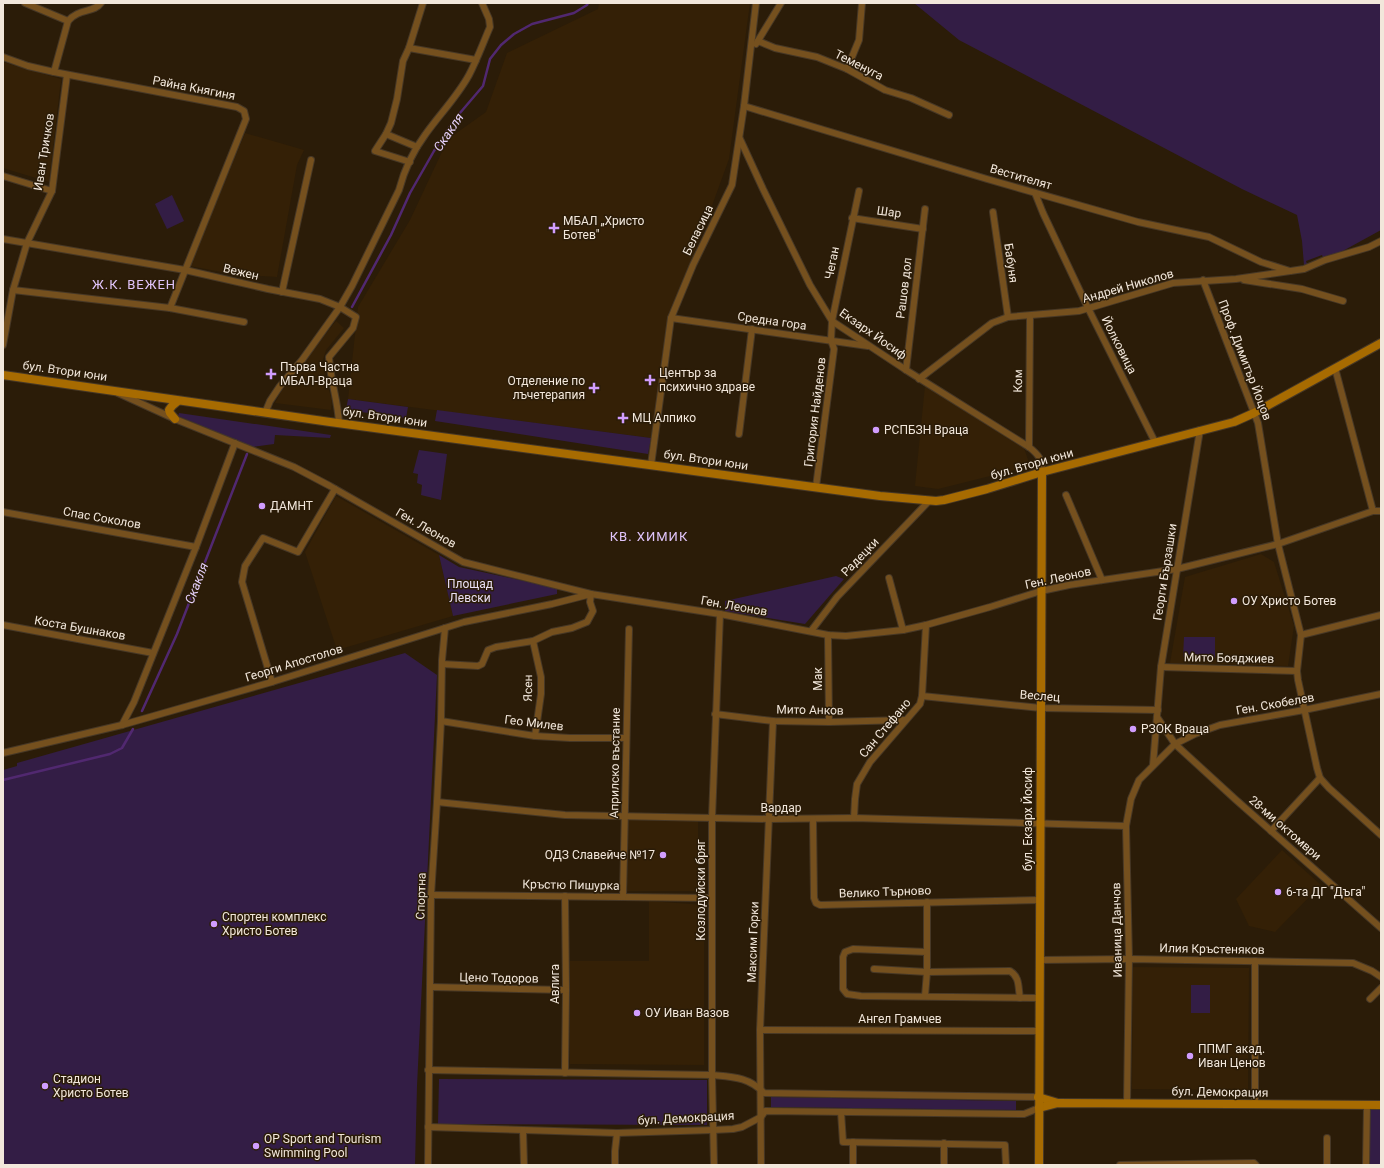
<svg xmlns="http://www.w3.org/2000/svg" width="1384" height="1168" viewBox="0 0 1384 1168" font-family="Roboto,sans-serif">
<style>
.built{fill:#342006}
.green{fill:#331d45}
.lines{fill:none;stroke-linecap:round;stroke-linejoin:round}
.stream{stroke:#512870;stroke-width:2.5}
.street-casing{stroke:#473826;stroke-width:8}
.secondary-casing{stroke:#473826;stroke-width:10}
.street{stroke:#75501e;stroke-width:6}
.secondary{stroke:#a76b01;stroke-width:8}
.poi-dot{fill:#d19dfe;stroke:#2b1c08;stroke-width:1.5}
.labels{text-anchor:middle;stroke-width:3;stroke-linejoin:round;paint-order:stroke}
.street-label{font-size:12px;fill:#f2e7db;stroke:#2b1c08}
.poi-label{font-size:12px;fill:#f2e7db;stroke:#2b1c08;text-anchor:start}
.park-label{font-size:12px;fill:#eadff5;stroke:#2b1c08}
.water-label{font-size:13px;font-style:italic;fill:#e6d1fb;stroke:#2b1c08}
.neighbourhood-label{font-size:13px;letter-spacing:1px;fill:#e0c4fa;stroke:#2b1c08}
</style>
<rect width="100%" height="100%" fill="#2b1c08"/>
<g class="built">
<path d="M599 3H750L729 159 701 236 670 314 651 438 348 399 358 307 410 220 448 139 486 112 507 53 598 9Z"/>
<path d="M3 62 61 79 49 182 3 168Z"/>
<path d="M245 133 304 150 297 165 277 277 232 274 190 266Z"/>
<path d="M336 321 344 328 326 350 322 362 327 385 332 399 331 410 275 403 284 386Z"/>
<path d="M925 386 1024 448 1030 466 938 489 915 486Z"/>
<path d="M336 496 439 555 453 616 337 650 305 552Z"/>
<path d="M1261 554 1274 562 1294 626 1288 666 1170 663 1185 577Z"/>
<path d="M628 820H698V891H627Z"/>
<path d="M1282 850 1321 885 1275 932 1249 926 1236 899Z"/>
<path d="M649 901 704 905V1065L570 1064V961H649Z"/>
<path d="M1133 967 1249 968 1248 1090 1132 1089Z"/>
</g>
<g class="green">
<path d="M914 3H1381V230L1330 258 1324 260 1322 255 1306 261 1307 264 1304 265 1302 241 1297 215 1242 189 959 40Z"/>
<path d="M172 195 184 221 167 229 155 204Z"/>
<path d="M348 399 408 407 406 418 346 410Z"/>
<path d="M437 410 651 438 648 454 435 421Z"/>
<path d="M179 413 331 435 330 438 275 435 274 444 252 447 178 416Z"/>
<path d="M419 450 447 454 441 500 421 495 422 485 417 483 418 474 413 473Z"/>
<path d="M439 555 459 567 557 588V594L453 616Z"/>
<path d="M836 576 844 579 805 624 725 611V601Z"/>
<path d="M1184 637H1215V658L1183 657Z"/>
<path d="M405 653 437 675 417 1086 415 1165H3V770L17 766V763Z"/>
<rect x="1191" y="985" width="19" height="28"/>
<path d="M439 1079 707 1080V1125L438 1124Z"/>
<path d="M771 1097 1016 1101V1110L771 1107Z"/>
<rect x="1367" y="1105" width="14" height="60"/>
</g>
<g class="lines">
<g class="stream">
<path d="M352 307 391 235 410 193 434 151 454 120 483 86 490 59 501 45 514 34 532 24 574 13 587 5 588 3"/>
<path d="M142 711 177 634 247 454"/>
<path d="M3 780 110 754 122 748 133 729"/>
</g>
<defs>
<g id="street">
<path d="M25 3 68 21C79 8 94 13 101 3"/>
<path d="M758 41 775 48 817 57 847 69 885 90 911 98 949 115"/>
<path d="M756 44 781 3"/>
<path d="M409 48 476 60"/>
<path d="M3 57 28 66 54 72 237 107 244 111 246 119 170 308"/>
<path d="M847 69 859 40 862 3"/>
<path d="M54 72 68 21"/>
<path d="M744 106 987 179 1138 222 1209 237 1261 262 1290 271"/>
<path d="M386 134 417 147"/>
<path d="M740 139 763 189 810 285 832 321 906 370 1029 447C1039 455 1042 459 1042 472"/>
<path d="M410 162 375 151 386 134 391 123 397 99 403 61 409 48 423 3"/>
<path d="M3 176 52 191"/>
<path d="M1035 193 1043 213 1088 308 1155 442"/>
<path d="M993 212 1008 317"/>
<path d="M852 218 923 229"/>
<path d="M3 239 185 270 268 289 320 299 340 307 356 317 353 328 329 357C330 379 338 401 339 423"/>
<path d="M1203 280 1258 423 1278 544 1301 635 1297 671 1298 680 1317 768 1320 778 1329 788 1381 835"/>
<path d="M1244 280 1302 289 1343 301"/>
<path d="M13 290 170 308 244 322"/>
<path d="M282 292 311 160"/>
<path d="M671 318 868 346"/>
<path d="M3 345 13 290 27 243 52 191 67 75"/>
<path d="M1335 368 1373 511"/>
<path d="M906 370 925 209"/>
<path d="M919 379 992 323 1008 317 1079 311 1173 283 1236 279 1304 269 1325 260 1369 247 1381 241"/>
<path d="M118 393 175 419 294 467 330 486 463 562 591 594 720 614 828 635 846 636 903 630 926 625 990 607 1041 591 1069 585 1177 569 1278 544 1373 511H1381"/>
<path d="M265 413 270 401 280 386 302 360 340 307 352 286 399 190C404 171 413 151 425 135 439 115 457 97 469 75 477 60 483 43 490 27L489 19 482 3"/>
<path d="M739 434 752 329"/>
<path d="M1029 447 1030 316"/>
<path d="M651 465 671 318 693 265 732 185 744 106 756 3"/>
<path d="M816 487 834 349 831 340 832 321 859 191"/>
<path d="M1066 495 1102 580"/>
<path d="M3 512 196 547"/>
<path d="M889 578 903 630"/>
<path d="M3 625 153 653"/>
<path d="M811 631 837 597 929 501"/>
<path d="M828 635 829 722"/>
<path d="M1301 635 1381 615"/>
<path d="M533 641 541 677V694L535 736"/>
<path d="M1161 667 1297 671"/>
<path d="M272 682 242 582 245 566 263 538 298 552 335 489"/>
<path d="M1381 694 1304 710 1220 725 1195 734 1175 744 1235 799 1381 928"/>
<path d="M922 696 1041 708 1158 710"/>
<path d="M715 714 773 721 829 722 905 720"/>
<path d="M441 721 535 736 570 738H626"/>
<path d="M122 725 134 702 196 547 235 443"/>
<path d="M3 753 122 725 272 682 464 622 552 604 591 594 590 602 593 611 587 622 572 628 552 632 533 641 496 647 488 650 482 664 478 666 442 664"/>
<path d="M1153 765 1161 667 1200 430"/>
<path d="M437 802 565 815 769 819 854 818 1126 826"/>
<path d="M854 818 855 799 857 784 870 762 920 704 922 696 926 625"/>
<path d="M813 819 814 898 816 903 820 905 1040 900"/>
<path d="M1271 831 1320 778"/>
<path d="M431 895 712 898"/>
<path d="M565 896 566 990 565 1073"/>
<path d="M623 897 629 629"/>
<path d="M927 952V902"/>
<path d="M1039 960 1129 959 1353 963 1372 971 1381 977"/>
<path d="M1255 961V1104"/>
<path d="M874 969 927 972 1010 971C1020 977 1018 987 1020 998"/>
<path d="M430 987 566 990"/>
<path d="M925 996 927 972V952L853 949 845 952 843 957V989L847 994 861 996 1039 998"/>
<path d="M1370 999 1381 988"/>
<path d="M760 1030 1039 1031"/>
<path d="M428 1070 712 1075C733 1077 749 1077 764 1093L1038 1097"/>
<path d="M1127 1103 1129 959 1126 826 1131 799 1139 780 1175 744 1157 717"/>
<path d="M841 1112 843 1142 1005 1145 1006 1165"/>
<path d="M428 1127 617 1133 713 1130 733 1129 742 1127 761 1117 765 1111 1024 1114 1039 1108"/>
<path d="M523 1130 524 1165"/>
<path d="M1327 1138V1165"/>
<path d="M853 1142V1165"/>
<path d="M428 1165 431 895 437 802 441 721 442 660 445 628"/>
<path d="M615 1165V1151L617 1133"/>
<path d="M714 1165 712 1075V818L720 614"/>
<path d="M761 1165 760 1030 773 721"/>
<path d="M944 1165V1143"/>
<path d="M1120 1165 1254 1163 1256 1165"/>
<path d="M1366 1165 1367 1105"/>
</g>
<g id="secondary">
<path d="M3 375 330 422 880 496 936 501 944 500 987 489 1042 472 1234 422 1254 413 1381 343"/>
<path d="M175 419 170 413 169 410 172 406 178 401"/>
<path d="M1038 1097 1058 1103"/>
<path d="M1039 1108 1058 1103 1381 1105"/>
<path d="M1039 1165 1042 472"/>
</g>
</defs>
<use href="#street" class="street-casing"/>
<use href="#secondary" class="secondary-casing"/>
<use href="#street" class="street"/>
<use href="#secondary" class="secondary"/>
</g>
<g class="poi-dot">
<path d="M552 222h4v4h4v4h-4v4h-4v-4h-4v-4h4z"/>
<path d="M269 368h4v4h4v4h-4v4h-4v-4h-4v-4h4z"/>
<path d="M648 374h4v4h4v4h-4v4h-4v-4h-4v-4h4z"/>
<path d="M592 382h4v4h4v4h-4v4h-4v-4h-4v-4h4z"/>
<path d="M621 412h4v4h4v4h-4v4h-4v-4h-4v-4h4z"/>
<circle cx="876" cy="430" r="4"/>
<circle cx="262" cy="506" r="4"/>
<circle cx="1234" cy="601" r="4"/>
<circle cx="1133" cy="729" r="4"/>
<circle cx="663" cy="855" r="4"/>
<circle cx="1278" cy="892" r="4"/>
<circle cx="214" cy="924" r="4"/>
<circle cx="637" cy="1013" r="4"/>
<circle cx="1190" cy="1056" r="4"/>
<circle cx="45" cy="1086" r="4"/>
<circle cx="256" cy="1146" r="4"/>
</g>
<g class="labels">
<g class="street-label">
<text transform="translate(859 65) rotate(27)" y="4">Теменуга</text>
<text transform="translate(194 88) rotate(11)" y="4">Райна Княгиня</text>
<text transform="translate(44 152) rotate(-81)" y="4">Иван Тричков</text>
<text transform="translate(1021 177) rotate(16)" y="4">Вестителят</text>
<text transform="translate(889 212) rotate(8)" y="4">Шар</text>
<text transform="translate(698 230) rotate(-64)" y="4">Беласица</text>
<text transform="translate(832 263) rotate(-79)" y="4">Чеган</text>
<text transform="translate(1011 263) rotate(82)" y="4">Бабуня</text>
<text transform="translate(241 272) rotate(13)" y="4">Вежен</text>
<text transform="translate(1128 286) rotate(-16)" y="4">Андрей Николов</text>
<text transform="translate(904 288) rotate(-83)" y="4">Рашов дол</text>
<text transform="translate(772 321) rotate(8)" y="4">Средна гора</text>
<text transform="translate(873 334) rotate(35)" y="4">Екзарх Йосиф</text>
<text transform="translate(1119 345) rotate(63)" y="4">Йолковица</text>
<text transform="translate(1245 360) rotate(69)" y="4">Проф. Димитър Йоцов</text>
<text transform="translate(65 371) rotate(8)" y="4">бул. Втори юни</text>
<text transform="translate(1018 381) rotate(-89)" y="4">Ком</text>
<text transform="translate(815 412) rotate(-83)" y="4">Григория Найденов</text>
<text transform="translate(385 417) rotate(8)" y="4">бул. Втори юни</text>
<text transform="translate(706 460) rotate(8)" y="4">бул. Втори юни</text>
<text transform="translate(1032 464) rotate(-16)" y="4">бул. Втори юни</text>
<text transform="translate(102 518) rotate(10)" y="4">Спас Соколов</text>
<text transform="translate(426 528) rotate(30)" y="4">Ген. Леонов</text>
<text transform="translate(860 557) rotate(-46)" y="4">Радецки</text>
<text transform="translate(1165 572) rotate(-81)" y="4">Георги Бързашки</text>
<text transform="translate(1058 578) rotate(-12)" y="4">Ген. Леонов</text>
<text transform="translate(734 606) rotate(10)" y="4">Ген. Леонов</text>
<text transform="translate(80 628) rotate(10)" y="4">Коста Бушнаков</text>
<text transform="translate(1229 658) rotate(1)" y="4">Мито Бояджиев</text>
<text transform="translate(294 663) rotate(-17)" y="4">Георги Апостолов</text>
<text transform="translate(818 679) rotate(-90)" y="4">Мак</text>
<text transform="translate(528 688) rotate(-89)" y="4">Ясен</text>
<text transform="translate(1040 696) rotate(4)" y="4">Веслец</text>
<text transform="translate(1275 704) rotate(-10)" y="4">Ген. Скобелев</text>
<text transform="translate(810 710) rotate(1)" y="4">Мито Анков</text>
<text transform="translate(534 723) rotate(7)" y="4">Гео Милев</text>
<text transform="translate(885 728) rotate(-50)" y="4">Сан Стефано</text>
<text transform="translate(615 763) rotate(-89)" y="4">Априлско въстание</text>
<text x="781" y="812">Вардар</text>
<text transform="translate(1028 819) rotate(-90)" y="4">бул. Екзарх Йосиф</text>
<text transform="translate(1285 828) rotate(41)" y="4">28-ми октомври</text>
<text transform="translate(571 885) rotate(1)" y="4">Кръстю Пишурка</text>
<text transform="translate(701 890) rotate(-90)" y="4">Козлодуйски бряг</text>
<text transform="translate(885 892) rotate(-2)" y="4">Велико Търново</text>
<text transform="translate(421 896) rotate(-88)" y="4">Спортна</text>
<text transform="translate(1117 930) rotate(-91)" y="4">Иваница Данчов</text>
<text transform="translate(753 942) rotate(-88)" y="4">Максим Горки</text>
<text transform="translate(1212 949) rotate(1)" y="4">Илия Кръстеняков</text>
<text transform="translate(499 978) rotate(1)" y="4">Цено Тодоров</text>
<text transform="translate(555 984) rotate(-90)" y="4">Авлига</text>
<text x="900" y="1023">Ангел Грамчев</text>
<text transform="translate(1220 1092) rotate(1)" y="4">бул. Демокрация</text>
<text transform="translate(686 1118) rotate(-3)" y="4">бул. Демокрация</text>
</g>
<g class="poi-label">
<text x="563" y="225">МБАЛ „Христо<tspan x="563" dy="14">Ботев"</tspan></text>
<text x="280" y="371">Първа Частна<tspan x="280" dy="14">МБАЛ-Враца</tspan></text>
<text x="659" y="377">Център за<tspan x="659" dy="14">психично здраве</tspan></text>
<text x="585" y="385" text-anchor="end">Отделение по<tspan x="585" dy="14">лъчетерапия</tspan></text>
<text x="632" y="422">МЦ Алпико</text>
<text x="884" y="434">РСПБЗН Враца</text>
<text x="270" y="510">ДАМНТ</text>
<text x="1242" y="605">ОУ Христо Ботев</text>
<text x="1141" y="733">РЗОК Враца</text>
<text x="655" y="859" text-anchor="end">ОДЗ Славейче №17</text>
<text x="1286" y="896">6-та ДГ "Дъга"</text>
<text x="222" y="921">Спортен комплекс<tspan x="222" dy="14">Христо Ботев</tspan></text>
<text x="645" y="1017">ОУ Иван Вазов</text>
<text x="1198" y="1053">ППМГ акад.<tspan x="1198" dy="14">Иван Ценов</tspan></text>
<text x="53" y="1083">Стадион<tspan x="53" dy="14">Христо Ботев</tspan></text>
<text x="264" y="1143">OP Sport and Tourism<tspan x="264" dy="14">Swimming Pool</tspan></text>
</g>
<g class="park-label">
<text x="470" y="588">Площад<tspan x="470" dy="14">Левски</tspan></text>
</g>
<g class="water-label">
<text transform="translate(448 132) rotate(-56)" y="5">Скакля</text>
<text transform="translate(196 583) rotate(-69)" y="5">Скакля</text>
</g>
<g class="neighbourhood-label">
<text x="134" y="289">Ж.К. ВЕЖЕН</text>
<text x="649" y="541">КВ. ХИМИК</text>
</g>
</g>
<rect width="1384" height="1168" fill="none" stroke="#f2e7db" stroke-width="8"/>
</svg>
